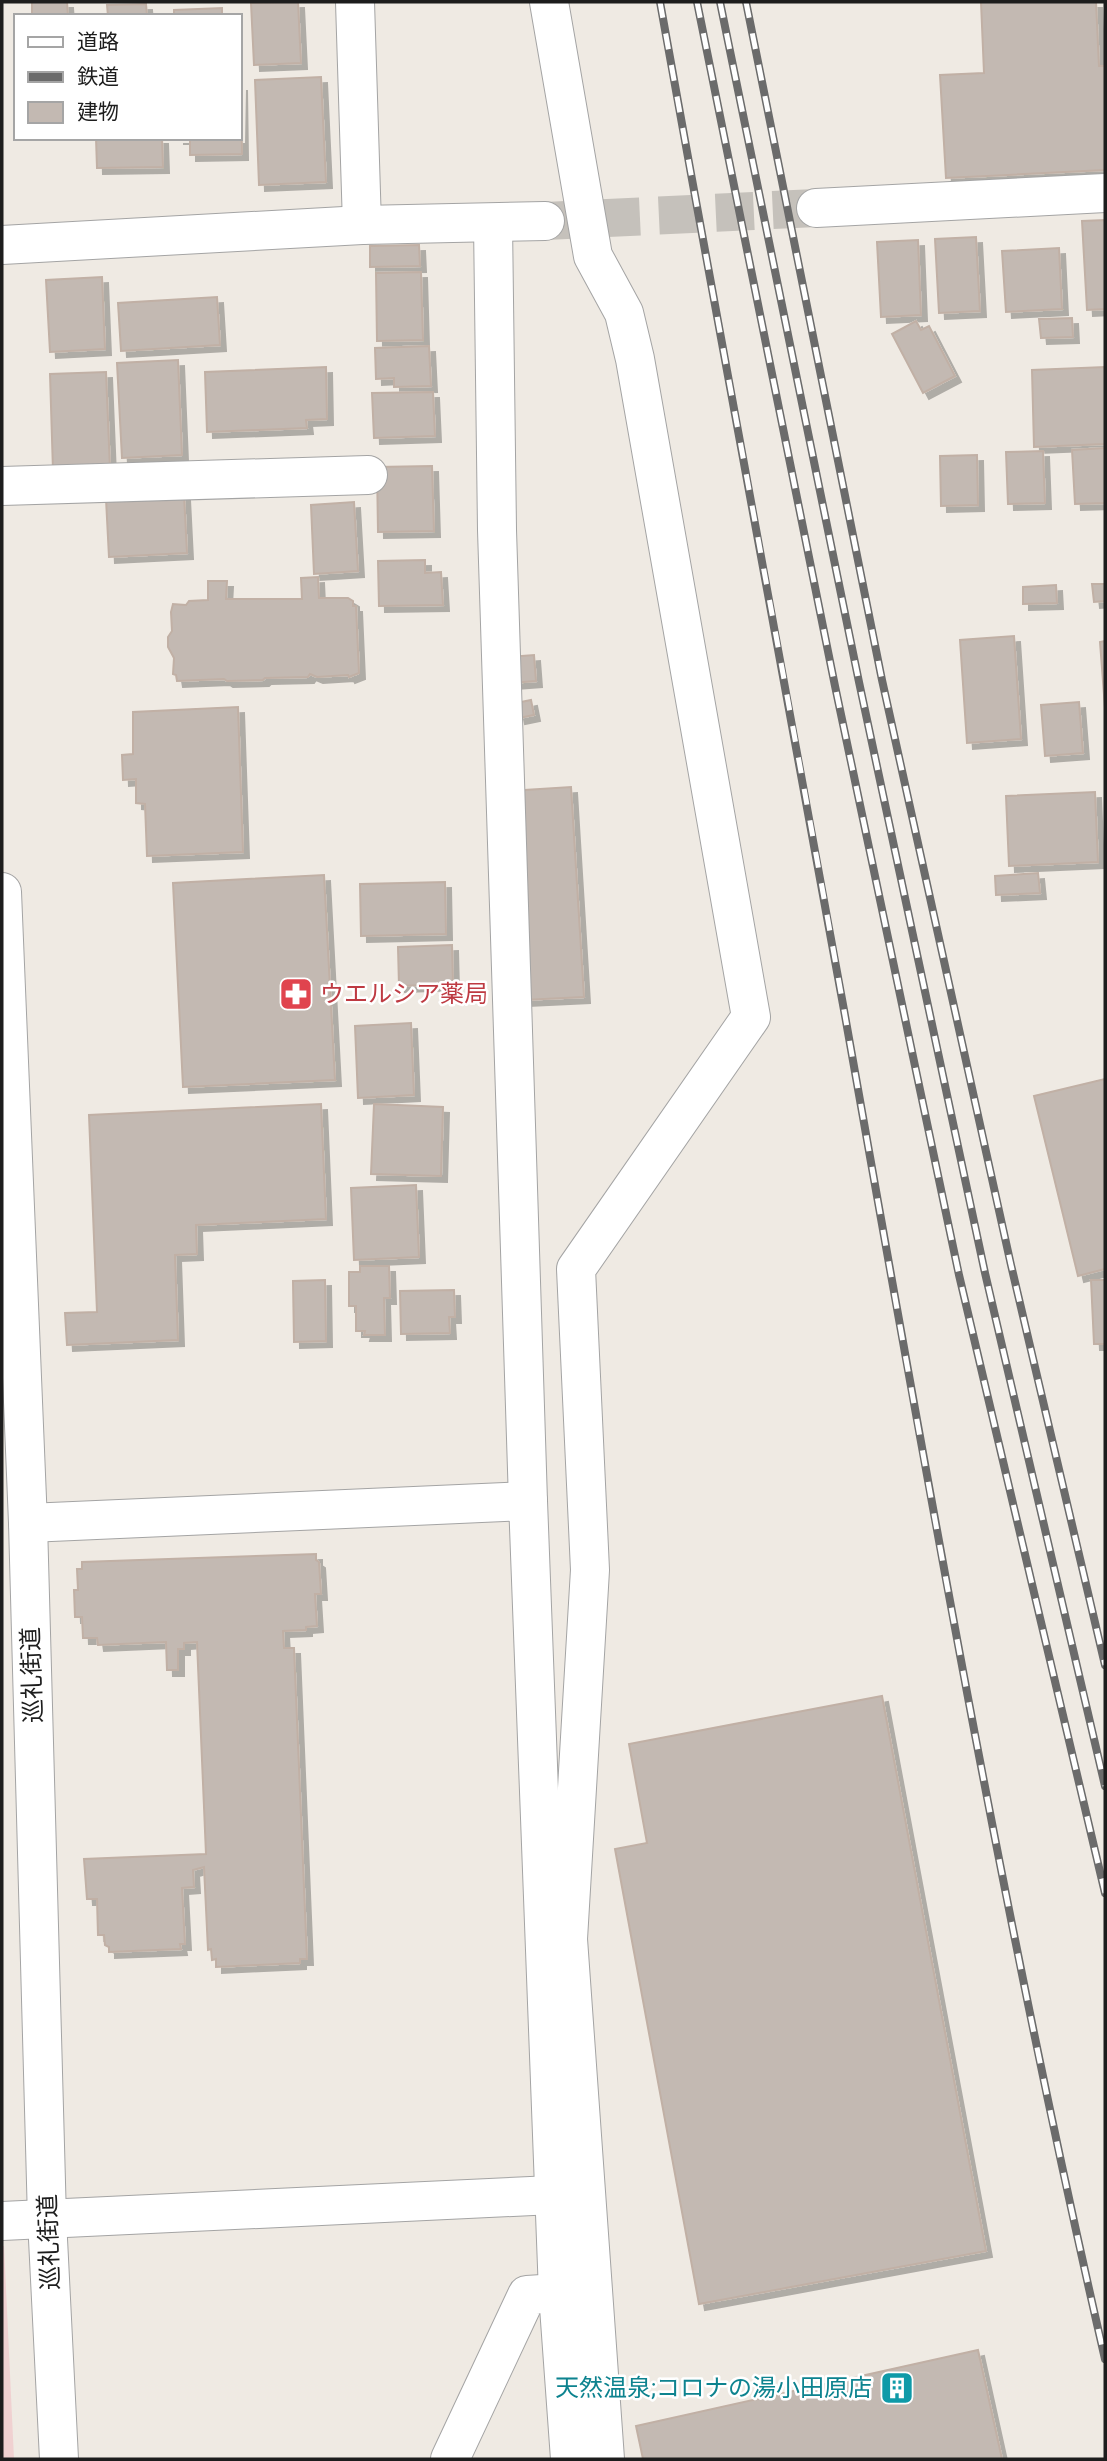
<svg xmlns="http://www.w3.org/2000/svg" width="1107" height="2461" viewBox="0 0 1107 2461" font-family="Roboto,'Noto Sans JP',sans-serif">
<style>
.commercial{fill:#f0d1d1}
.building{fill:#c3b9b2;stroke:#c1b0a5;stroke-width:2;filter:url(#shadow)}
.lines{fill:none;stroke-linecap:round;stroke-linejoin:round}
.minor-tunnel{stroke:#c5c1bb;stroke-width:38;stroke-dasharray:38 19;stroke-linecap:butt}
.minor-casing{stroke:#a4a4a4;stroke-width:40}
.minor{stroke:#fff;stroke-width:38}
.rail-casing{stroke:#6b6b6b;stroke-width:8}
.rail{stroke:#fff;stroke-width:5;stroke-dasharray:16;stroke-linecap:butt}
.labels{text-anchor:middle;stroke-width:5;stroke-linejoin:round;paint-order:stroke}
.health-label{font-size:24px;fill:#be3a42;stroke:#fff;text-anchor:start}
.street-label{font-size:24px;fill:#1d1d1d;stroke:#fff}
.culture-label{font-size:24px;fill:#0d838f;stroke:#fff;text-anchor:end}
</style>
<defs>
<filter id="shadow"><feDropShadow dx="6" dy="6" stdDeviation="0" flood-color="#0004"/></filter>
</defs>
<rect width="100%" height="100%" fill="#efeae3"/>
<path class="commercial" d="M2 2246H4L14 2459H2Z"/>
<g class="building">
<path d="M32 2H67L68 16H32Z"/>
<path d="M298 2 301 63 254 65 251 3Z"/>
<path d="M981 2H1096L1099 66H1105V170L946 178 940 75 984 73Z"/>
<path d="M146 4 147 16H108L107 5Z"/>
<path d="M222 8V16H174V10Z"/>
<path d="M321 77 326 182 259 185 255 80Z"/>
<path d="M241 84 242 154 190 155V138H177H240Z"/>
<path d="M96 138H162L163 167 97 168Z"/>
<path d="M1105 220V309L1087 310 1082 221Z"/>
<path d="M976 237 980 311 939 313 935 239Z"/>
<path d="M918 240 921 315 881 317 877 242Z"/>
<path d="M419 245 420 266 370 267V246Z"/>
<path d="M1059 248 1062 309 1006 312 1002 251Z"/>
<path d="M421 272 423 340 377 341 376 273Z"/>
<path d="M102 277 105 349 50 352 46 280Z"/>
<path d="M217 297 220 345 121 351 118 303Z"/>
<path d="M1072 318 1073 337 1041 338 1039 319Z"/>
<path d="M916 321 921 330 929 326 955 376 923 393 892 334Z"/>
<path d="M429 346 431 386 394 387V378L376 379 375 348Z"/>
<path d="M178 360 182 455 122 458 117 363Z"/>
<path d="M326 367 327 419 306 420 307 428 207 432 205 372Z"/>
<path d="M1105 367V444L1034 447 1032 370Z"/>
<path d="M106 372 110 469 53 471 50 374Z"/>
<path d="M433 392 435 436 374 438 372 393Z"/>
<path d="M1105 448V503L1075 504 1072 450Z"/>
<path d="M1043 451 1045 503 1008 504 1006 452Z"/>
<path d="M977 455 978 505 941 506 940 456Z"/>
<path d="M432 466 434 531 378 532 377 467Z"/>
<path d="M184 494 187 553 109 557 106 499Z"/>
<path d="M354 502 358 571 314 574 311 505Z"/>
<path d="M425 560V573L441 572 443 605 379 606 378 561Z"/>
<path d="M318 577 319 598H348L353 601V606H356L359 673 349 677 348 675 317 677 310 674 308 677 265 678 263 680 227 681 224 679 177 681 176 675 173 674 174 658 168 647V637L172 631 171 612 173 604 186 605 189 601 208 600V581H227L226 599H302L301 578Z"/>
<path d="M1092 584H1105V601L1094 602Z"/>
<path d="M1056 585 1057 603 1023 604V587Z"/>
<path d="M1014 636 1021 739 967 743 960 640Z"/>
<path d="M1105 641V708L1100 642Z"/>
<path d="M534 655 536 681 511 683 509 657Z"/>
<path d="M531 700 534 715 519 718 516 703Z"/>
<path d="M1079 702 1083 753 1045 756 1041 705Z"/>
<path d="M238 707 243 852 147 856 145 804 136 803V779L123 780 122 755 133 754V712Z"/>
<path d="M571 787 584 997 523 1000 509 791Z"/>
<path d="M1095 792 1098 862 1009 866 1006 796Z"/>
<path d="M1038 873 1040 893 996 895 995 876Z"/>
<path d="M324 875 335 1080 183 1087 173 883Z"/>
<path d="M445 882 446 934 361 936 360 884Z"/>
<path d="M452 945 453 984 399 986 398 947Z"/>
<path d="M411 1023 414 1095 358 1098 355 1026Z"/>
<path d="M1105 1079V1269L1078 1276 1034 1096Z"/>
<path d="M321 1104 326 1219 196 1225 197 1254 175 1255 178 1340 67 1345 65 1313 97 1312 89 1115Z"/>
<path d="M374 1104 443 1107 441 1176 371 1174Z"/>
<path d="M416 1185 419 1257 354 1260 351 1188Z"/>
<path d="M360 1266H389L390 1298H384L385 1335H364L365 1331H356V1306H349V1272H360Z"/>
<path d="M325 1280 326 1341 294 1342 293 1281Z"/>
<path d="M1091 1280H1105V1344H1094Z"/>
<path d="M454 1290 455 1317H449L450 1333 401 1334 400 1291Z"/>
<path d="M316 1554V1560L319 1562 321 1594H315L317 1626 306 1627V1630L283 1631 284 1648H294L307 1959H300V1963L216 1967V1959L212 1960 211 1949 208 1950 204 1867 193 1870 194 1887 182 1888 185 1944H180L181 1949 109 1952V1947L105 1945 104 1935H98L97 1899H87L84 1859 206 1854 197 1642 184 1643V1649H178V1670H167L166 1642 98 1645 97 1638H83L82 1617H75L74 1590H78L77 1569H82V1562Z"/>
<path d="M882 1696 986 2251 699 2304 615 1849 647 1843 629 1744Z"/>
<path d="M978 2350 1002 2459H643L636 2426Z"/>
</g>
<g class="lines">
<path class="minor-tunnel" d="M545 221 816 208"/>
<defs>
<g id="minor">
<path d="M355 2 362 225"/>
<path d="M549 2 593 256 624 313 635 359 751 1017 576 1269 590 1570 568 1939 605 2459"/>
<path d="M816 208 1105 193"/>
<path d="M493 223 497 530 528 1501 558 2293 570 2459"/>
<path d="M2 245 362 225 545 221"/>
<path d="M2 486 368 475"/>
<path d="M2 892 28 1523 47 2219 59 2459"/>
<path d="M28 1523 528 1501"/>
<path d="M2 2221 553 2195"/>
<path d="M450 2459 527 2295 558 2293"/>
</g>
</defs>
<use href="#minor" class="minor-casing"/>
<use href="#minor" class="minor"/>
<defs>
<g id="rail">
<path d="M660 2C720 338 784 673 844 1010 924 1461 1002 1913 1105 2359"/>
<path d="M697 2 835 686 959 1275 1105 1893"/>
<path d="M720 2 859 682 985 1273 1105 1786"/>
<path d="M746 2 882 680 1011 1265 1105 1665"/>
</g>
</defs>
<use href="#rail" class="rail-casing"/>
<use href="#rail" class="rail"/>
</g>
<defs>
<symbol id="pharmacy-square" viewBox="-11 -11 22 22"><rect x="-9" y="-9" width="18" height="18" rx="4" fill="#e0444e" stroke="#fff"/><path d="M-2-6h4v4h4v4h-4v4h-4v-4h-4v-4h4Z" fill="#fff"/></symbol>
<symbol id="building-square" viewBox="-11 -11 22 22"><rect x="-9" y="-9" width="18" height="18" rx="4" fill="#0f9aa8" stroke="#fff"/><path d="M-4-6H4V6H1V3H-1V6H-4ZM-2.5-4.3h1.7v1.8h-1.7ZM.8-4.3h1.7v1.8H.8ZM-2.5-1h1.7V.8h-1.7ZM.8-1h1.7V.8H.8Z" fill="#fff"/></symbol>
</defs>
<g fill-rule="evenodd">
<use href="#pharmacy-square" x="277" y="975" width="38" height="38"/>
<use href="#building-square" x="878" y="2369" width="38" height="38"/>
</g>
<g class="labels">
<g class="health-label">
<text x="320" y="1002">ウエルシア薬局</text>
</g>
<g class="street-label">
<text transform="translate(32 1675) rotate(-92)" y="8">巡礼街道</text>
<text transform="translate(49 2242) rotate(-92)" y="8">巡礼街道</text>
</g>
<g class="culture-label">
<text x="872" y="2396">天然温泉;コロナの湯小田原店</text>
</g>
</g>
<rect width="1107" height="2461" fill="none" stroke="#1d1d1d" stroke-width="7"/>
<rect x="14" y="14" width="228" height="126" fill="#ffffff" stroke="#a5a5a5" stroke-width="2"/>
<rect x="28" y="37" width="35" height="10" fill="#ffffff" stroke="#a5a5a5" stroke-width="2"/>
<text x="77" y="49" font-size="21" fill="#1d1d1d">道路</text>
<rect x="28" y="72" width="35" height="10" fill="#6b6b6b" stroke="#a5a5a5" stroke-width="2"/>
<text x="77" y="84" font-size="21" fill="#1d1d1d">鉄道</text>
<rect x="28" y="102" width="35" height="21" fill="#c3b9b2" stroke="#a5a5a5" stroke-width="2"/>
<text x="77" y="119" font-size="21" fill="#1d1d1d">建物</text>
</svg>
